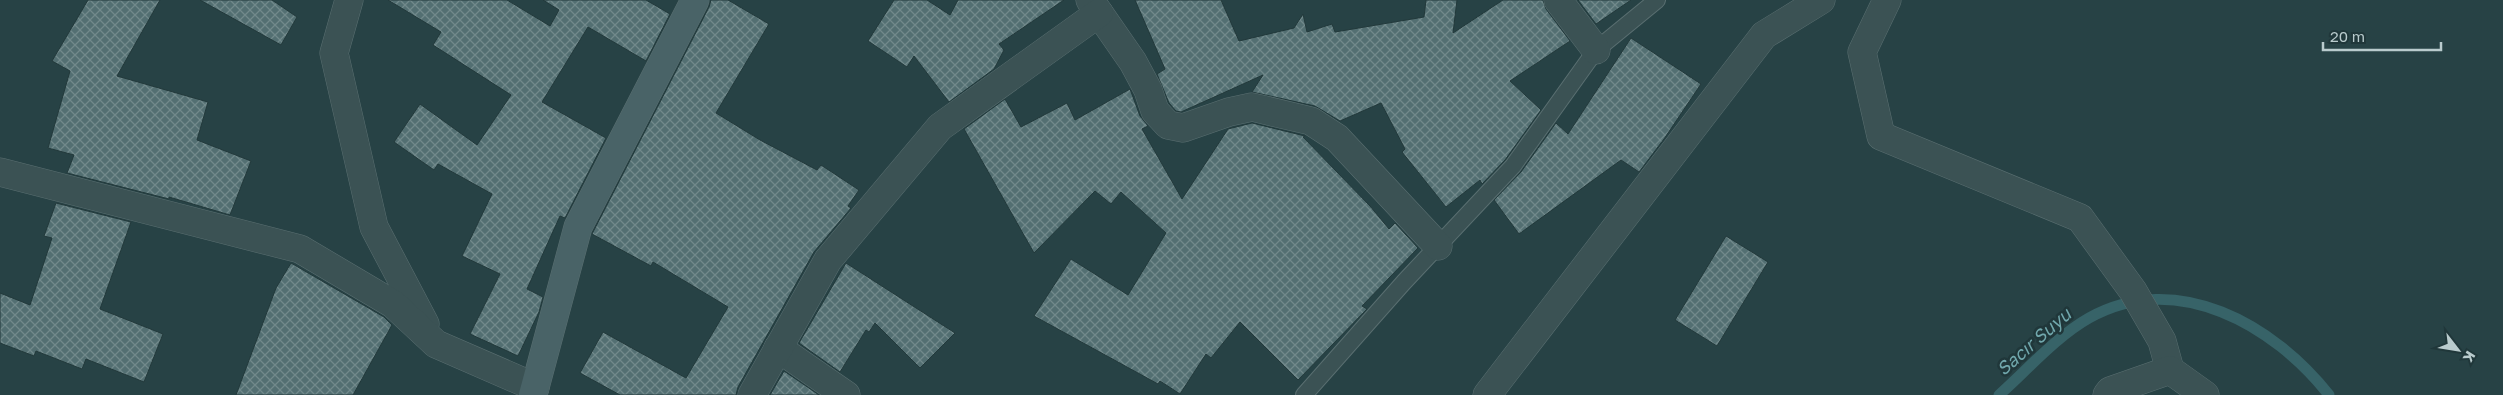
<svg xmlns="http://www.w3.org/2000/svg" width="2503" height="395" viewBox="0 0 2503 395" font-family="'Golos Text',sans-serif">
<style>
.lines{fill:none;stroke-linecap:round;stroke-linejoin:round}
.stream{stroke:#376368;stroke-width:11}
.building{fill:url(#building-cross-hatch);stroke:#22393b}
.lane-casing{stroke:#5a6f71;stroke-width:18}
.street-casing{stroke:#5a6f71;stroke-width:29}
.secondary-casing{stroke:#5a6f71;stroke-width:29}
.lane{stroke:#3b5254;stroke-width:16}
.street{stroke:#3b5254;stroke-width:28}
.secondary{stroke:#496367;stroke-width:28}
.labels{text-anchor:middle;stroke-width:5;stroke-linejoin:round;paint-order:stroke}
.water-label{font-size:18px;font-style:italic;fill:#71a8ad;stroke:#20373a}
</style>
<defs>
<pattern id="building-cross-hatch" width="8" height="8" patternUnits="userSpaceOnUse" patternTransform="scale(1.25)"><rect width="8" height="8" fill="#536f72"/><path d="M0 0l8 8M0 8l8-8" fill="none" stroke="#71898b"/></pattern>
</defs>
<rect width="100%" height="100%" fill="#274245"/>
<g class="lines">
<path class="stream" d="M1999 395C2027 370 2057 336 2089 318 2177 269 2274 325 2329 395"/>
</g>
<g class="building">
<path d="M88 0H160L117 76 208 102 197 140 251 161 230 215 169 197V199L67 173 74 155 48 148 70 71 52 61Z"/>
<path d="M200 0H272L297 17 281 45Z"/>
<path d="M388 0H507L550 26 559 10 543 0H646L670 14 646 61 588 27 542 102 606 138 565 218 560 216 527 289 543 297 539 312 518 356 470 334 500 274 462 256 492 194 438 164 434 170 394 142 420 104 477 145 511 95 433 45 441 32Z"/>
<path d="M711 0H728L769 24 716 113 760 140 817 170 821 165 859 190 848 206 851 208 814 252 738 387 736 395H620L580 373 603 332 686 378 728 307 653 262 651 266 592 234 709 7Z"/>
<path d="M894 0H927L950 15 958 0H1064L999 44 1004 50 994 69 949 102 914 56 907 67 868 41Z"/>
<path d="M1135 0H1221L1239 41 1294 28 1303 14 1307 32 1332 24 1335 32 1424 17 1426 0H1457L1453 33 1503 0H1543L1546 9 1570 41 1510 81 1541 110 1505 160 1482 184 1480 180 1446 207 1402 152 1405 149 1381 103 1340 121 1315 106 1252 92 1263 75 1181 112 1176 111 1169 103 1157 74 1165 69Z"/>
<path d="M1578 0H1631L1596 24Z"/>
<path d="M1631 38 1701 84 1664 139 1639 172 1621 160 1519 234 1494 200 1521 172 1556 123 1568 134Z"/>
<path d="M1130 89 1140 116 1148 126 1142 129 1182 199 1228 129 1252 123 1305 136 1303 137 1370 206 1389 229 1395 223 1418 248 1362 306 1367 309 1298 380 1240 322 1211 358 1206 354 1180 394 1160 381 1158 384 1034 316 1071 259 1128 295 1166 233 1121 192 1111 204 1095 191 1034 253 964 129 1005 99 1021 127 1067 103 1075 120Z"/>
<path d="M56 203 131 222 100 309 163 334 144 382 86 359 82 369 36 351 34 356 0 343V293L30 305 52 238 44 236Z"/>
<path d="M1726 236 1768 262 1717 346 1675 320Z"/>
<path d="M291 263 384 317 392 325 353 395H236L276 288Z"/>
<path d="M846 263 955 333 920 368 875 323 869 332 866 330 840 372 799 343Z"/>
<path d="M784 371 819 395H770Z"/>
</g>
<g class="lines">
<defs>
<path id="lane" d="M1304 395 1404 282 1513 166 1596 50 1657 0"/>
<g id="street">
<path d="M349 0 334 53 374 227 425 324"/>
<path d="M1090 0 1133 62 1148 90 1155 111 1168 125 1183 128 1229 112 1252 107 1311 121 1337 138 1438 246"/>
<path d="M1558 0 1596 50"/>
<path d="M1887 0 1862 52 1881 136 2080 218 2133 291 2162 341 2170 370"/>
<path d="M0 172 300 249 393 304 436 344 535 387"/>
<path d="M778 348 846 395"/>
<path d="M752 395 828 260 940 127 1099 13"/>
<path d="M1487 395 1764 35 1821 0"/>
<path d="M2107 395 2110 391 2170 370 2205 395"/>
</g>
<path id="secondary" d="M533 395 578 227 695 0"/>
</defs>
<use href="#lane" class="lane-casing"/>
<use href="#street" class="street-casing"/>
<use href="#secondary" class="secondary-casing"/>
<use href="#lane" class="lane"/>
<use href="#street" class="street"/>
<use href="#secondary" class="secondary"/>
</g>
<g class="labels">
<g class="water-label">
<text transform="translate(2034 342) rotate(-41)" y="6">Sacır Suyu</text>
</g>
</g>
<g transform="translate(2458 350) rotate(121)" stroke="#20373a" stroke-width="4" paint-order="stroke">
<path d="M0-4L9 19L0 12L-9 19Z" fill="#b9cbcd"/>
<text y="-8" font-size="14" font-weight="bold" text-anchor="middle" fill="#b9cbcd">K</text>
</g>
<path d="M2323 42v8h118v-8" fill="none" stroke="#b9cbcd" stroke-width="2.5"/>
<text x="2330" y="42" font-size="15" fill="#b9cbcd" stroke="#20373a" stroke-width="4" paint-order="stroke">20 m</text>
</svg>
